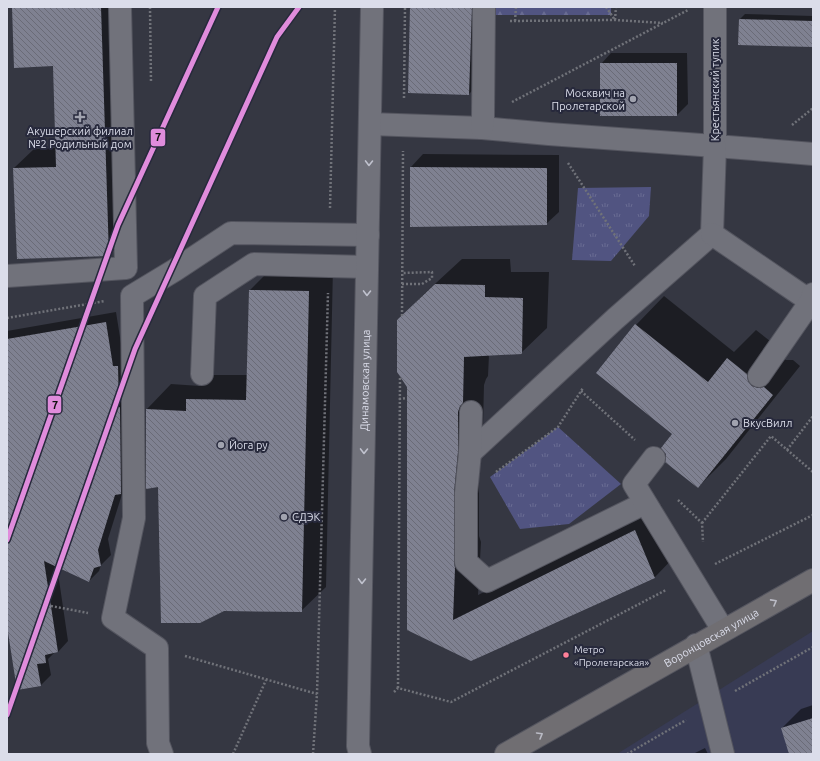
<svg xmlns="http://www.w3.org/2000/svg" width="820" height="761" viewBox="0 0 820 761" font-family="Ubuntu,sans-serif">
<style>
.built{fill:#383b54}
.forest{fill:url(#forest-firs)}
.park{fill:url(#park-tufts)}
.shadow{fill:#0007}
.building{fill:url(#building-back-hatch)}
.lines{fill:none;stroke-linecap:round;stroke-linejoin:round}
.minor-casing{stroke:#54555f;stroke-width:24}
.major-casing{stroke:#54555f;stroke-width:24}
.path{stroke:#707279;stroke-width:2.5;stroke-dasharray:2 2;stroke-linecap:butt}
.minor{stroke:#71727b;stroke-width:22}
.major{stroke:#706e72;stroke-width:22}
.metro-1-casing{stroke:#27293c;stroke-width:8}
.metro-1{stroke:#e08cdc;stroke-width:5}
.oneway{stroke:#c0c2ce}
.oneway2{stroke:#bbbcc6}
.poi-dot{fill:#a1a3af;stroke:#27293c;stroke-width:1.5}
.bus-dot{fill:#ff8098;stroke:#27293c;stroke-width:1.5}
.labels{text-anchor:middle;stroke-width:4;stroke-linejoin:round;paint-order:stroke}
.bus-label{font-size:10px;fill:#dbddea;stroke:#27293c;text-anchor:start}
.street-label{font-size:11px;fill:#dbddea;stroke:#27293c}
.poi-label{font-size:11px;fill:#dbddea;stroke:#27293c;text-anchor:start}
.line-badge{stroke:#27293c;stroke-width:1.5}
.pale-badge-label{font-size:11px;text-anchor:middle;font-weight:bold;fill:#111}
</style>
<defs>
<pattern id="forest-firs" width="22" height="20" patternUnits="userSpaceOnUse"><rect width="22" height="20" fill="#515481"/><path d="M5 1l3.5 6h-7zM16 11l3.5 6h-7z" fill="#696c93"/></pattern>
<pattern id="park-tufts" width="24" height="20" patternUnits="userSpaceOnUse"><rect width="24" height="20" fill="#515481"/><path d="M3 7l-1-3M5 7V3M7 7l1-3M15 17l-1-3M17 17v-4M19 17l1-3" fill="none" stroke="#696c93"/></pattern>
<pattern id="building-back-hatch" width="6" height="6" patternUnits="userSpaceOnUse"><rect width="6" height="6" fill="#7f8191"/><path d="M-1 5l2 2M0 0l6 6M5-1l2 2" fill="none" stroke="#6a6b77"/></pattern>
</defs>
<rect width="100%" height="100%" fill="#353742"/>
<path class="built" d="M813 631V754H617Z"/>
<rect class="forest" x="492" y="7" width="119" height="8"/>
<g class="park">
<path d="M651 187 649 216 611 261 572 260 578 188Z"/>
<path d="M558 427 621 484 569 524 520 529 490 477Z"/>
</g>
<g class="shadow">
<path d="M13 7H121L128 236 109 255 14 168 34 149 57 148 54 65Z"/>
<path d="M411 7H495L493 69 469 94Z"/>
<path d="M745 14 813 16V46L739 44 740 19Z"/>
<path d="M611 53H687L688 104 677 115 601 64Z"/>
<path d="M423 154 559 155V212L546 224 411 226V167Z"/>
<path d="M462 259H510L511 272H549L547 328 521 353 489 355 488 376 486 379 484 385 483 426 479 466V536L481 542 478 595 661 505 680 551 655 577 471 660 408 630V387L398 320 424 294Z"/>
<path d="M274 266 333 267 326 587 301 611 224 610 159 486 147 488V409L171 384 200 386 212 375H248L250 290Z"/>
<path d="M664 296 734 352 756 330 775 345 780 358 786 360H793L800 366 726 459 698 487 673 434 636 325Z"/>
<path d="M116 312 123 356V491L108 539 111 555 101 565 99 571 89 581 57 566 68 641 58 652H55L48 659 51 675 41 685 7 621V331Z"/>
<path d="M813 705V754H790L782 728 801 709Z"/>
<path d="M705 748 708 754H693Z"/>
</g>
<g class="building">
<path d="M12 7H101L109 256 17 259 13 168 56 167 53 66 14 68Z"/>
<path d="M410 7H472L469 95 408 93Z"/>
<path d="M739 19 813 21V47L738 45Z"/>
<rect x="600" y="63" width="77" height="53"/>
<path d="M410 167 547 168V225L410 227Z"/>
<path d="M435 284 485 285V297L523 298 522 354 464 357 463 403 460 406 458 412V452L454 493V562L455 568 453 620 635 530 655 578 471 661 407 630V387L397 372V320Z"/>
<path d="M249 290 309 291 302 612 224 611 200 623H161L158 487 146 489V409L186 411V399L246 400Z"/>
<path d="M106 322 113 366H118L119 407H120L121 494 115 495 98 550 101 566 94 568 89 582 44 561 58 652 45 655 46 663 37 664 41 686 17 690 7 626V339Z"/>
<path d="M635 324 708 382 727 358 747 374 748 381 752 386 758 388 764 387 773 395 698 488 665 462 666 459V454L661 448 672 434 596 373Z"/>
<path d="M813 718V754H789L781 728Z"/>
</g>
<g class="lines">
<defs>
<g id="minor">
<path d="M715 7V146L754 149 813 154"/>
<path d="M370 124 482 128 549 134 715 146 712 234 615 319 470 453"/>
<path d="M482 128 483 117 484 7"/>
<path d="M712 234 813 303"/>
<path d="M7 276 126 268 120 7"/>
<path d="M202 374 205 296 254 264 367 267"/>
<path d="M759 376 811 301 813 294"/>
<path d="M471 412 470 453 466 493V562L487 581 645 503"/>
<path d="M654 458 634 484 723 630"/>
<path d="M696 645 723 754"/>
<path d="M162 754 158 743 157 648 113 618 134 518 132 296 175 270 231 233 368 235"/>
<path id="s1" d="M360 754 358 746 372 7"/>
</g>
<g id="major">
<path id="s2" d="M506 754 813 580"/>
</g>
</defs>
<use href="#minor" class="minor-casing"/>
<use href="#major" class="major-casing"/>
<g class="path">
<path d="M150 7 151 82"/>
<path d="M606 7 615 20"/>
<path d="M615 20 616 7"/>
<path d="M510 21 615 20 663 23"/>
<path d="M515 21 516 7"/>
<path d="M404 98 405 7"/>
<path d="M512 102 688 10"/>
<path d="M792 125 813 108"/>
<path d="M568 163 635 266"/>
<path d="M330 208 335 7"/>
<path d="M402 284H422L432 278V272L403 273"/>
<path d="M402 316 403 151"/>
<path d="M7 318 105 301"/>
<path d="M581 391 635 440"/>
<path d="M399 399 407 398"/>
<path d="M787 450 813 416"/>
<path d="M496 472 558 427 583 388"/>
<path d="M678 500 702 523 703 542"/>
<path d="M702 523 771 436 813 472"/>
<path d="M715 564 813 515"/>
<path d="M51 606 88 613"/>
<path d="M185 656 317 694"/>
<path d="M398 688 400 377"/>
<path d="M735 691 813 647"/>
<path d="M394 692 398 688 451 702 666 590"/>
<path d="M233 754 266 680"/>
<path d="M313 754 317 694 328 293"/>
<path d="M627 754 686 720"/>
</g>
<use href="#minor" class="minor"/>
<use href="#major" class="major"/>
<defs>
<g id="metro-1">
<path d="M7 540 118 225 218 7"/>
<path d="M7 715 135 349 277 37 299 7"/>
</g>
</defs>
<use href="#metro-1" class="metro-1-casing"/>
<use href="#metro-1" class="metro-1"/>
</g>
<defs><path id="oneway-chevron" d="M-2-3.5L2.5 0L-2 3.5" fill="none" stroke-width="1.6" stroke-linecap="round" stroke-linejoin="round"/></defs>
<g class="oneway">
<use href="#oneway-chevron" transform="translate(369 163) rotate(91)"/>
<use href="#oneway-chevron" transform="translate(367 293) rotate(91)"/>
<use href="#oneway-chevron" transform="translate(364 451) rotate(91)"/>
<use href="#oneway-chevron" transform="translate(362 581) rotate(91)"/>
</g>
<g class="oneway2">
<use href="#oneway-chevron" transform="translate(774 602) rotate(-29)"/>
<use href="#oneway-chevron" transform="translate(540 735) rotate(-30)"/>
</g>
<g class="poi-dot">
<circle cx="633" cy="99" r="4"/>
<path d="M78 111h4v4h4v4h-4v4h-4v-4h-4v-4h4z"/>
<circle cx="735" cy="423" r="4"/>
<circle cx="221" cy="445" r="4"/>
<circle cx="284" cy="517" r="4"/>
</g>
<circle class="bus-dot" cx="566" cy="655" r="3.5"/>
<g class="labels">
<g class="bus-label">
<text x="574" y="653">Метро<tspan x="574" dy="13">«Пролетарская»</tspan></text>
</g>
<g class="street-label">
<text transform="translate(715 90) rotate(-90)" y="4">Крестьянский тупик</text>
<text dy="4" stroke="none"><textPath href="#s1" startOffset="374">Динамовская улица</textPath></text>
<text dy="4" stroke="none"><textPath href="#s2" startOffset="236">Воронцовская улица</textPath></text>
</g>
<g class="poi-label">
<text x="625" y="97" text-anchor="end">Москвич на<tspan x="625" dy="13">Пролетарской</tspan></text>
<text x="80" y="135" text-anchor="middle">Акушерский филиал<tspan x="80" dy="13">№2 Родильный дом</tspan></text>
<text x="743" y="427">ВкусВилл</text>
<text x="229" y="449">Йога ру</text>
<text x="292" y="521">СДЭК</text>
</g>
</g>
<g class="line-badge">
<rect x="150" y="128" width="16" height="19" rx="4" fill="#e08cdc"/>
<rect x="47" y="395" width="15" height="19" rx="4" fill="#e08cdc"/>
</g>
<g class="pale-badge-label">
<text x="158" y="141">7</text>
<text x="55" y="409">7</text>
</g>
<rect width="820" height="761" fill="none" stroke="#dbddea" stroke-width="16"/>
</svg>
